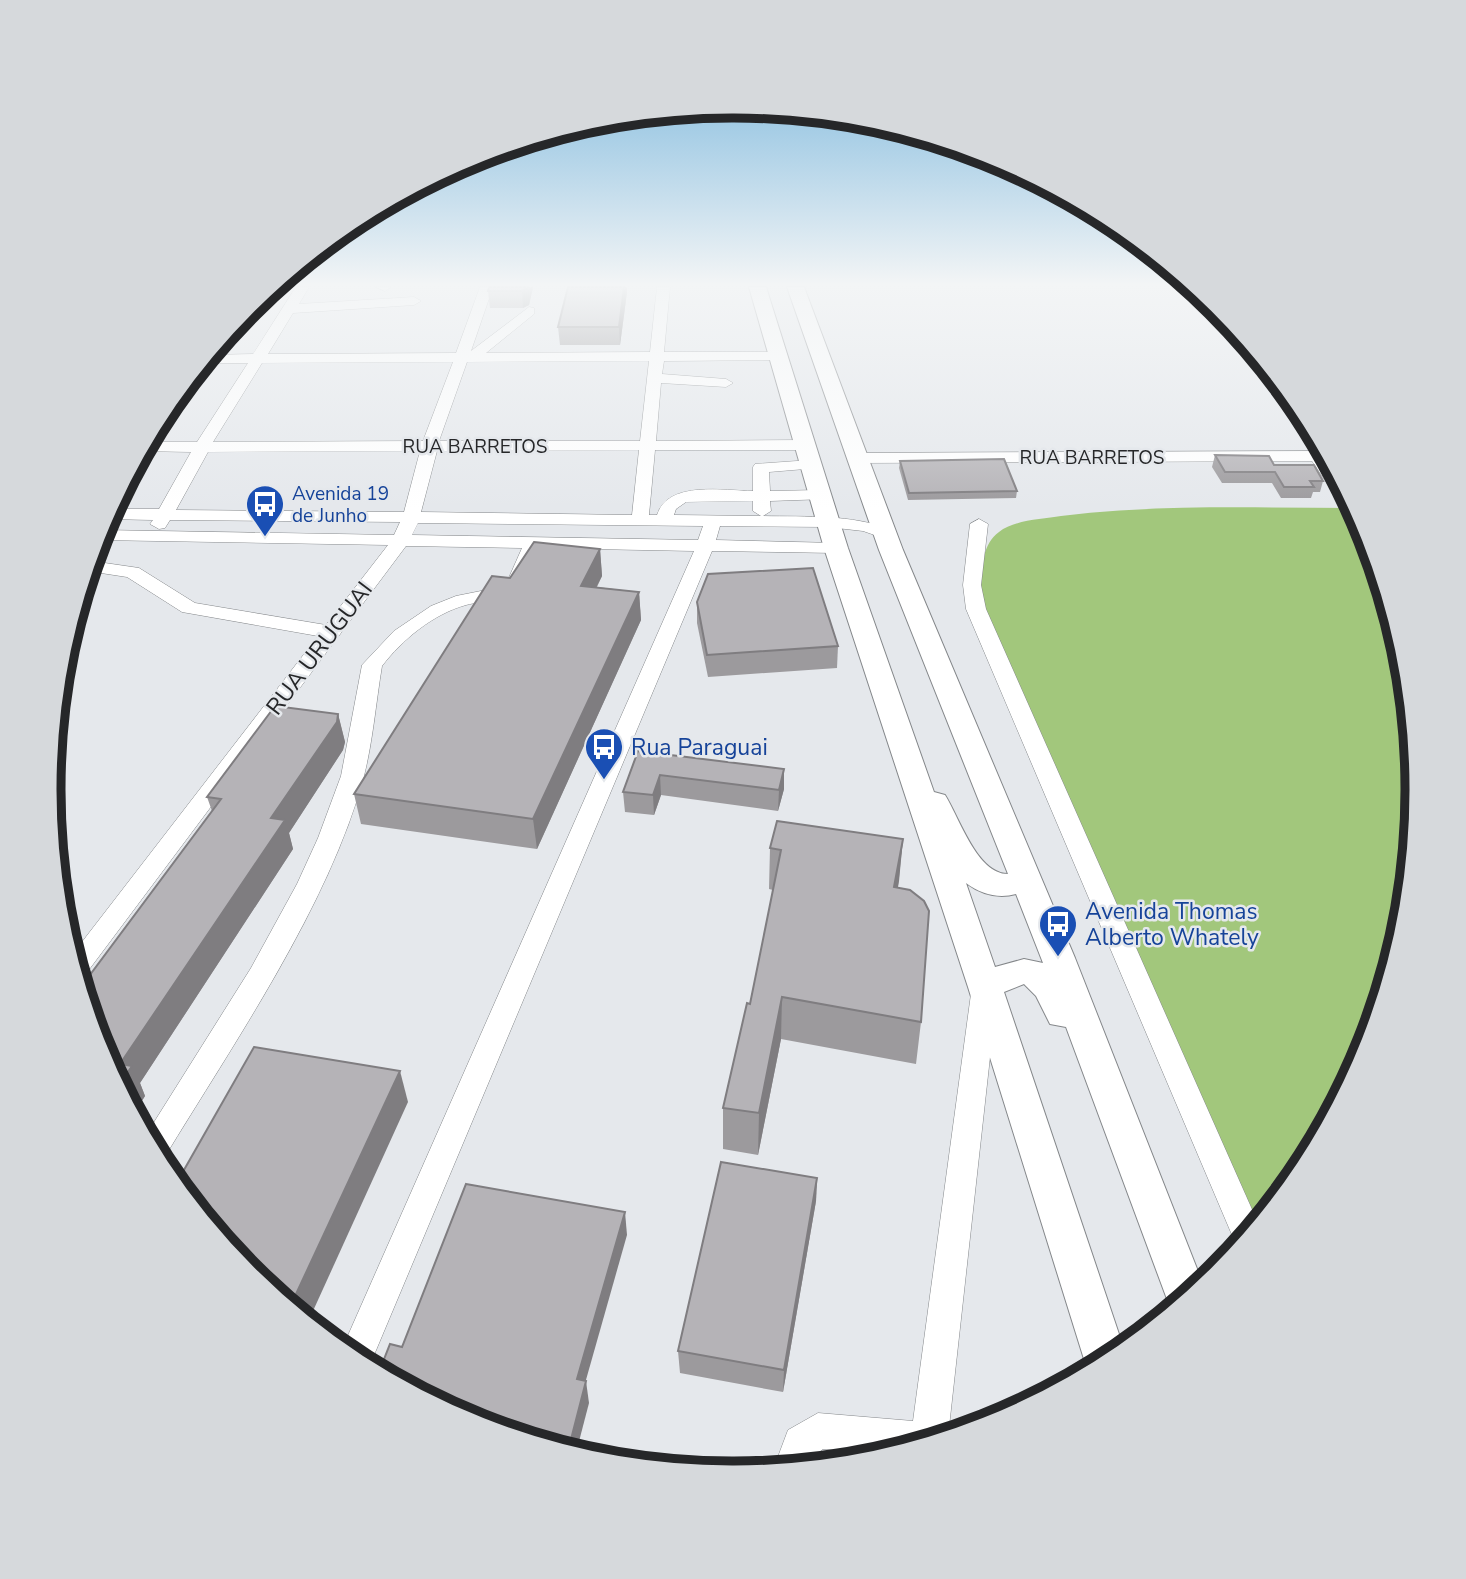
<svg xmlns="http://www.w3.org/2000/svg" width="1466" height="1579" viewBox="0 0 1466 1579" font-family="'Nunito Sans',sans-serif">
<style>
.green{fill:#a2c77c}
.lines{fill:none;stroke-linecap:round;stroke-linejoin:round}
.minor-casing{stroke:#84878a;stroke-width:1}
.major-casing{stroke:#84878a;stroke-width:2}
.minor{fill:#fff;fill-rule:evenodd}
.major{fill:#fff;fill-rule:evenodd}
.wall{fill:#9c9a9d}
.shaded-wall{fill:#7f7d80}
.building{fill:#b5b3b7;stroke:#7f7d80;stroke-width:2}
.labels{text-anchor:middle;stroke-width:5;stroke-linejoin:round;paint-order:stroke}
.far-street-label{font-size:19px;fill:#262729;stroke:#e5e8ec}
.far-transit-label{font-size:19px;fill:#164399;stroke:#e5e8ec;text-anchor:start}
.street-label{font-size:23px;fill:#262729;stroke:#e5e8ec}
.transit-label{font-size:23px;fill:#164399;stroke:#e5e8ec;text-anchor:start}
.rim{fill:none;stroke:#262729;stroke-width:9}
</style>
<rect width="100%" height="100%" fill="#e5e8ec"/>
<path class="green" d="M1355 508 1365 528 1404 656 1417 790 1404 923 1365 1052 1301 1170 1258 1223 981 608C980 585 978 547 999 532 1014 520 1042 519 1061 516 1158 504 1257 508 1355 508Z"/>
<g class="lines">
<defs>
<g id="minor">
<path d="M296 287H309L299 304 414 297 421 301 414 305 293 313 268 354 456 353 480 287H493L471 351 529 307 534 308V314L486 353 650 352 657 287H670L664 352H779L786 356 779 360 664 361 662 374 726 379 733 383 726 387 661 383 656 441 805 440 813 445 805 450H655L649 515H657C668 480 724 491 753 491V467L755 464 811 460 819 465 817 468 769 472 770 491 820 490 826 491 829 495 826 499 770 501 771 511 763 516C807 517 851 514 892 530L895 534 886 539 863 531 828 527 720 526 716 540 836 543 845 548 836 553 712 551 369 1367 342 1349 694 551 540 548C536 562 533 578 522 588 508 603 484 600 466 605 433 614 402 640 382 666 376 702 373 740 364 776 329 906 233 1044 164 1158L159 1159 146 1135 251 968 297 884 318 838 341 776 362 665 394 631 431 606 456 596 496 588 507 582 522 548 406 546 85 975 79 977 72 955 318 636 182 612 127 577 88 571 91 561 139 568 195 603 326 625 388 545 99 540 101 530 394 535 400 522 170 520 165 528 159 529 150 524 153 520 106 519 111 509H159L191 452 142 451 147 442H197L248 363H203L209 355 253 354ZM649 361 640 441H439L467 362ZM453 362 423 441 213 442 262 363ZM639 450 632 515 421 512 437 451ZM420 451 404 512 176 510 208 452ZM753 501V511L761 516 674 515 676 509 686 502ZM418 523 703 526 698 540 412 535Z"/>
<path d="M376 287H391L385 291Z"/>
<path d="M1324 451 1343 489H1331L1312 461 857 463 849 458 857 453Z"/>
<path d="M979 519 988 524 981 585 986 609 1258 1223 1239 1246 1232 1235 966 609 963 585 970 524Z"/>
<path d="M984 984 993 987 997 994 948 1436 887 1454 823 1449 814 1456 809 1466 773 1470 788 1430 818 1413 913 1421 971 994 975 987Z"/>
</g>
<path id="major" d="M749 287H766L848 548 934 792 945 795C960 819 977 874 1008 874L879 550 787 287H804L903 550 1075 958 1203 1284 1171 1310 1066 1027 1050 1024 1036 996 1024 984 1004 992 1124 1349 1088 1372 968 987 824 548ZM966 883C981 894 998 899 1016 894L1043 963 1024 959 995 967Z"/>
</defs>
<use href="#minor" class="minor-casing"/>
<use href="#major" class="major-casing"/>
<use href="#minor" class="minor"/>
<use href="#major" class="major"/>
</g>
<g class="wall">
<path d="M533 287 529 305 523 308H490L488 291Z"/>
<path d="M627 292 620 345H560L558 327Z"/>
<path d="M1215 455 1274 465 1323 481 1320 492H1313L1311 498H1281L1272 483H1222L1212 467Z"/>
<path d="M900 461 1017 491 1016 498 908 500 899 468Z"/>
<path d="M600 549 602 576 597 587 639 592 641 620 537 849 361 824 354 794Z"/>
<path d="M697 602 838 646 837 668 708 677 697 623Z"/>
<path d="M338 714 345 742 343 750 289 833 293 849 140 1083 145 1096 134 1113 101 1051 212 811 207 797Z"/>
<path d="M638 751 784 789 778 811 661 795 654 815 625 812 623 792Z"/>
<path d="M903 839 898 887 921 1022 916 1064 781 1039 758 1155 723 1149V1108L750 1004 773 890 769 889 770 848Z"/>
<path d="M817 1178 816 1201 783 1392 680 1373 678 1351Z"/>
</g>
<g class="shaded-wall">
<path d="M527 287H533L529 305 523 308 522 291Z"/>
<path d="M624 287H627V292L620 345 619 327Z"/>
<path d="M600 549 602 576 583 613 581 586Z"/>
<path d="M639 592 641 620 537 849 533 819Z"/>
<path d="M338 714 345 742 343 750 289 833 293 849 140 1083 145 1096 134 1113 119 1085 120 1064 271 818Z"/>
<path d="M784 769V789L778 811 779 790Z"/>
<path d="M660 775 661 795 654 815 653 795Z"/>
<path d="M903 839 899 881 890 928 894 887Z"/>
<path d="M782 997 781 1039 758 1155 759 1113Z"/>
<path d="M400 1071 408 1102 308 1322 290 1307Z"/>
<path d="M817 1178 816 1201 783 1392 784 1370Z"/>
<path d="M625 1212 627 1235 580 1401 577 1379Z"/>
<path d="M586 1381 589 1403 576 1453 568 1451Z"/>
</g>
<g class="building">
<path d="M489 287H527L522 291H488Z"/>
<path d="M568 287H624L619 327H558Z"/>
<path d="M1215 455 1269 456 1274 465H1314L1323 481H1310L1314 487H1284L1275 472H1225Z"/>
<path d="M1004 459 1017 491 909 493 900 461Z"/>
<path d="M534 542 600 549 581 586 639 592 533 819 354 794 492 576 510 578Z"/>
<path d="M813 568 838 646 707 655 697 602 708 574Z"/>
<path d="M275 706 338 714 337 722 271 818 285 820 120 1064 132 1066 119 1085 101 1051 81 987 221 799 207 797Z"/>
<path d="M638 751 784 769 779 790 660 775 653 795 623 792Z"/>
<path d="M777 821 903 839 894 887 910 890 924 901 929 911 921 1022 782 997 759 1113 723 1108 747 1003 750 1004 781 850 770 848Z"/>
<path d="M254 1047 400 1071 290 1307 249 1273 176 1184Z"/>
<path d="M721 1162 817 1178 784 1370 678 1351Z"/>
<path d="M466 1184 625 1212 577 1379 586 1381 568 1451 471 1421 379 1372 390 1344 402 1347Z"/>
</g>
<linearGradient id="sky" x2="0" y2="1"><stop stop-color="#65acd8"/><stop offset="0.56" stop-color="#f3f5f6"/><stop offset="1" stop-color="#f3f5f6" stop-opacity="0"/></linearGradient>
<rect width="1466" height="508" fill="url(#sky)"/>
<defs>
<symbol id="bus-pin" viewBox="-11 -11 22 30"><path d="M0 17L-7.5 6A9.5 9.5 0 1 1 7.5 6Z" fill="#1a4fb4" stroke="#e5e8ec"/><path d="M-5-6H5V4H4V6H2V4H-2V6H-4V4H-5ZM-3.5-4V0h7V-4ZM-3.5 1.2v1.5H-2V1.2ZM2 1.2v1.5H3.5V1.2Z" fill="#fff"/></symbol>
</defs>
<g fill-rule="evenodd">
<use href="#bus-pin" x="243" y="482" width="44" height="60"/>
<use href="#bus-pin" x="582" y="725" width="44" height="60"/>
<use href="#bus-pin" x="1036" y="902" width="44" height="60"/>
</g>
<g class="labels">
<g class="far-street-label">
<text x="475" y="453">RUA BARRETOS</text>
<text x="1092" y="464">RUA BARRETOS</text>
</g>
<g class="far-transit-label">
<text x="292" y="500">Avenida 19<tspan x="292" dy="22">de Junho</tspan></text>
</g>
<g class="street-label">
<text transform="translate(319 648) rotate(-53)" y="8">RUA URUGUAI</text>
</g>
<g class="transit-label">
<text x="631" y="755">Rua Paraguai</text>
<text x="1085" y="919">Avenida Thomas<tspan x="1085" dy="26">Alberto Whately</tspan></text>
</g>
</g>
<path d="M0 0H1466V1579H0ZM732 118H734A671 671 0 0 1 1405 789V790A671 671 0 0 1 734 1461H732A671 671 0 0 1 61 790V789A671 671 0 0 1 732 118Z" fill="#d6d9dc" fill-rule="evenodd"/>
<path class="rim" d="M732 118H734A671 671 0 0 1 1405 789V790A671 671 0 0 1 734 1461H732A671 671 0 0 1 61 790V789A671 671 0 0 1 732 118Z"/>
</svg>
